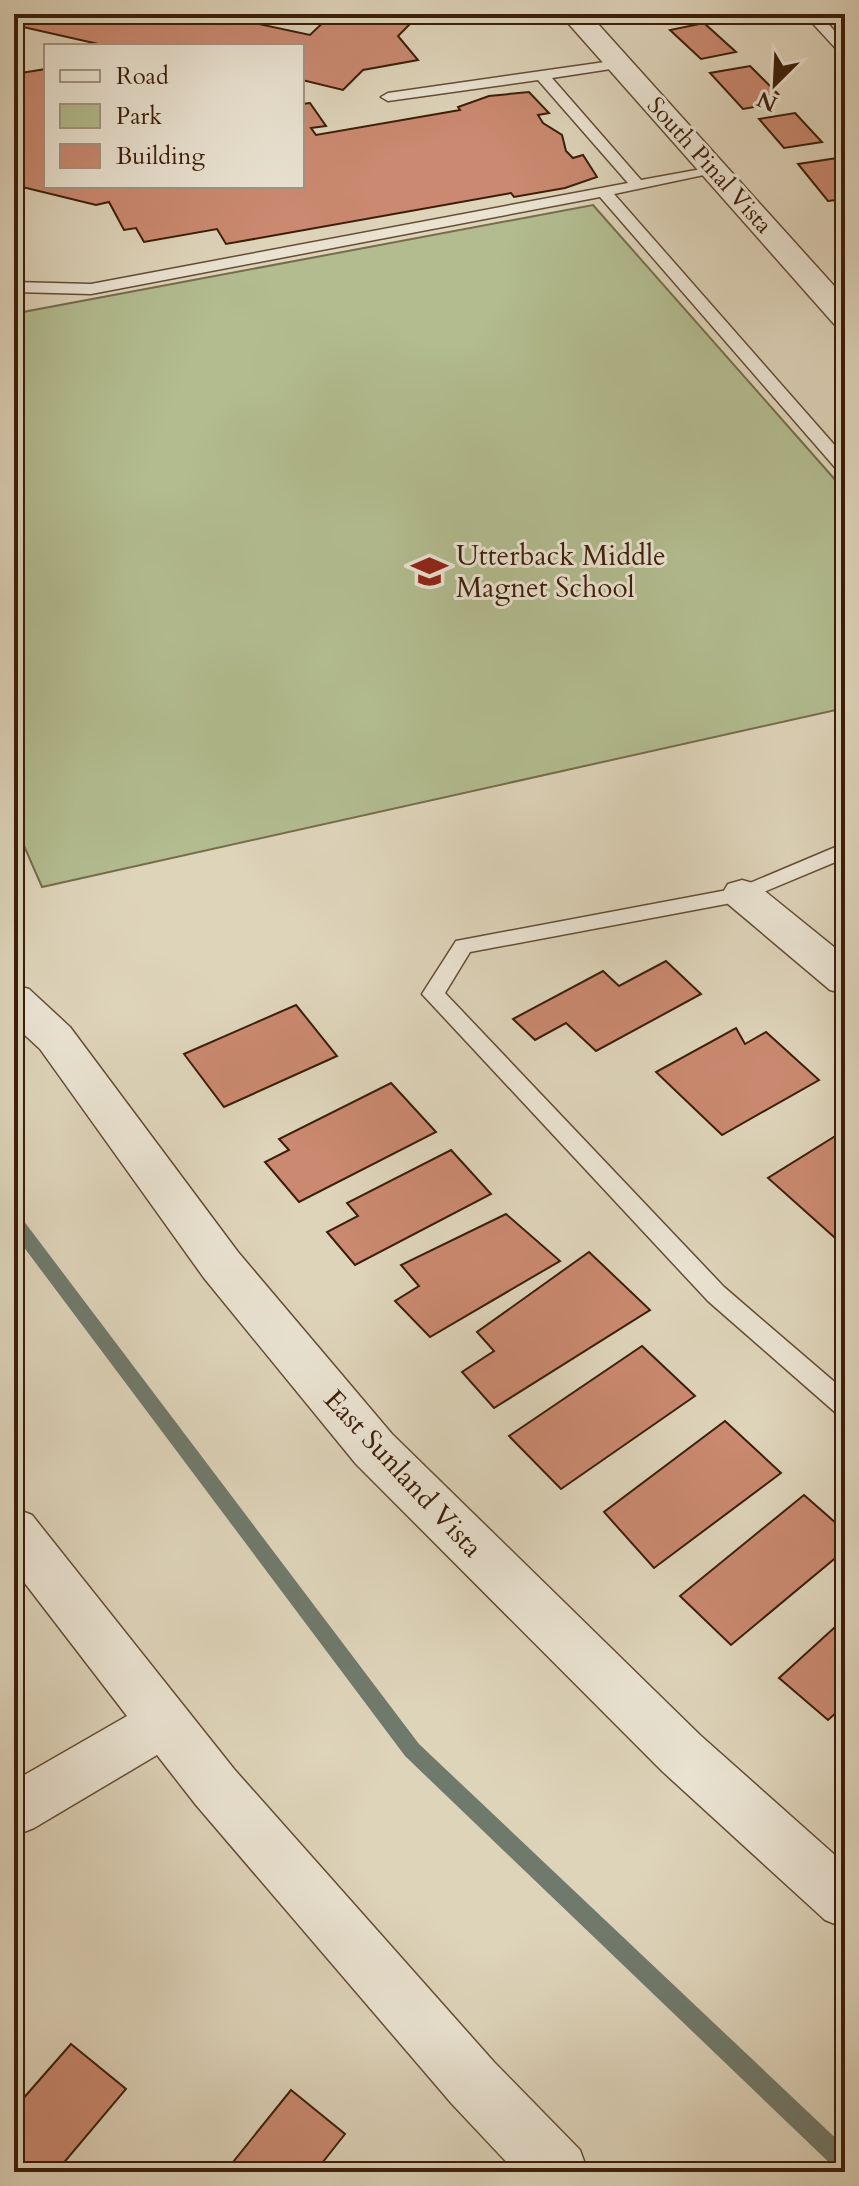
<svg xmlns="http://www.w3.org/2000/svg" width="859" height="2186" viewBox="0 0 859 2186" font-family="Cardo,serif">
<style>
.green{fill:#b2bc8f;stroke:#776d4c;stroke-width:2}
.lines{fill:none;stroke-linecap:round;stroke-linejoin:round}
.stream{fill:#707a6c;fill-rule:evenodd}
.building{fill:#ca8970;stroke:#3c1e08;stroke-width:2}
.service-casing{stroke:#644c34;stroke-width:3}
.minor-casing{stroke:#644c34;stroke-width:3}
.service{fill:#eae3d2;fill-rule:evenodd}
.minor{fill:#eae3d2;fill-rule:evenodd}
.labels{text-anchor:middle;stroke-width:6;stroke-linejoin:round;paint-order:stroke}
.far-street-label{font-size:24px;fill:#3c1e08;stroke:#eae3d2}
.poi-label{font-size:28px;fill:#3c1e08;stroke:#eae3d2;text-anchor:start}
.street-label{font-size:28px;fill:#3c1e08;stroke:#eae3d2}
</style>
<rect width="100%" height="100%" fill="#ded4ba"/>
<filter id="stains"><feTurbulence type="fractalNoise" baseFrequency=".0025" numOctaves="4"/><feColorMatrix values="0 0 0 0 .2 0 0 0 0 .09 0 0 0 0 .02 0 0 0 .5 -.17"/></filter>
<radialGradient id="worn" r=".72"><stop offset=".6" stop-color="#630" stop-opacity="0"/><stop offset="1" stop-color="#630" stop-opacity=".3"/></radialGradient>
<path class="green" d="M593 205 845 491V708L42 887 14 823V322L23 312Z"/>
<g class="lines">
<path class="stream" d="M14 1215 20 1216 419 1744 845 2147V2172L837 2170 405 1756 14 1234Z"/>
</g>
<g class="building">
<path d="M14 14H212L310 35 332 14H420L398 36 418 60 363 70 343 90 302 80V46H107L14 25Z"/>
<path d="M704 23 736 52 701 59 670 30Z"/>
<path d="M750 66 778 94 765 96 771 104 743 109 710 73Z"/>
<path d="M46 69V186H302V104L310 103 326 126 311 128 316 135 460 110 458 107 489 96 529 92 549 113 538 115 543 123 562 135 566 151 573 158 583 155 597 177 565 188 514 197 511 193 226 244 217 229 144 242 136 228 124 230 109 202 96 205 14 185V74Z"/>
<path d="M795 113 822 142 784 148 759 119Z"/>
<path d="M844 157 845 199 828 201 798 164Z"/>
<path d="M666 961 701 994 596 1051 566 1023 535 1040 513 1019 603 971 619 986Z"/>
<path d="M296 1005 337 1056 224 1107 184 1054Z"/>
<path d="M736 1028 745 1044 766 1032 819 1080 722 1135 656 1072Z"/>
<path d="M391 1083 436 1132 299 1202 265 1162 289 1150 279 1139Z"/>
<path d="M845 1130V1244L843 1245 768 1178Z"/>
<path d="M451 1150 491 1194 355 1265 327 1232 358 1216 347 1203Z"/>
<path d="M506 1214 560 1261 430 1337 395 1301 419 1286 401 1265Z"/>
<path d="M589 1252 650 1310 494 1408 462 1372 494 1351 477 1332Z"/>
<path d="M642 1346 695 1396 561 1489 509 1436Z"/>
<path d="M725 1421 781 1473 654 1568 604 1512Z"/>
<path d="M804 1495 845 1531V1550L731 1645 680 1596Z"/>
<path d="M845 1618V1705L828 1720 779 1678Z"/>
<path d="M71 2044 126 2089 56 2172H14V2109Z"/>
<path d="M291 2090 345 2134 315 2172H225Z"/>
</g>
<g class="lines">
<defs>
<g id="service">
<path d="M804 14H819L845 42V54L840 53Z"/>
<path d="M619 60 624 61V67L552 78 641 180 718 166V172L614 194 845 457V473L839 472 600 197 91 294 14 292V282L91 284 628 183 538 80 388 101 381 97 388 93Z"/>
<path d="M845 843V858L742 901 470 952 445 993 724 1287 845 1391V1416L836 1413 708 1301 422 994 456 941 738 888Z"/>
</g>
<g id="minor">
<path d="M560 14H589L845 298V327L834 324Z"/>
<path d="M742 880 756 884 845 956V994L830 990 728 904 722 894 728 884Z"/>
<path d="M14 985 29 989 70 1027 238 1252 392 1434 700 1735 845 1864V1928L825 1920 662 1771 356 1464 204 1278 40 1049 14 1025Z"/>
<path d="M14 1508 32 1515 234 1769 494 2062 580 2150 588 2172H516L452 2104 196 1805 157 1755 34 1828 14 1836V1781L127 1716 14 1569Z"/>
</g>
</defs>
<use href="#service" class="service-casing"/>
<use href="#minor" class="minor-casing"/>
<use href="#service" class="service"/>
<use href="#minor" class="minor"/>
</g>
<defs>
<symbol id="school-bare" viewBox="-9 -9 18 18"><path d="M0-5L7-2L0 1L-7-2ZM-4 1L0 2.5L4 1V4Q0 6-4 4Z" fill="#8f2418" stroke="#eae3d2" stroke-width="2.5" paint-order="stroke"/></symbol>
</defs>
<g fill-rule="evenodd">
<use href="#school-bare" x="404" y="546" width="51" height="51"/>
</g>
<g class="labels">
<g class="far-street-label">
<text transform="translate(710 165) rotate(48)" y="8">South Pinal Vista</text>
</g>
<g class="poi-label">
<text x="456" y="565">Utterback Middle<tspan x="456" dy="32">Magnet School</tspan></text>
</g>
<g class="street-label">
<text transform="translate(404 1473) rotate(47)" y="10">East Sunland Vista</text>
</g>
</g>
<rect width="859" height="2186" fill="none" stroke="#ded4ba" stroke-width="48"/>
<rect x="16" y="16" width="827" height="2154" fill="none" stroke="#3c1e08" stroke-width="4"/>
<rect x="24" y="24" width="811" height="2138" fill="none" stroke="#3c1e08" stroke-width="2"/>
<rect x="44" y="44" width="260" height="144" fill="#eae3d2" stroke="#a49481" stroke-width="2"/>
<rect x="60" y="70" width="40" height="12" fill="#eae3d2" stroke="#a49481" stroke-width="2"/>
<text x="116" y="84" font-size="24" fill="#3c1e08">Road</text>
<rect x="60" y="104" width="40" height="24" fill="#b2bc8f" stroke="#a49481" stroke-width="2"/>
<text x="116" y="124" font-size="24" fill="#3c1e08">Park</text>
<rect x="60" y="144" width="40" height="24" fill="#ca8970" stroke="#a49481" stroke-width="2"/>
<text x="116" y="164" font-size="24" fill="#3c1e08">Building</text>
<g transform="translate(775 84) rotate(204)" stroke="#eae3d2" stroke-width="6" paint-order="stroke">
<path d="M0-6L14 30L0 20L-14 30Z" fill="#3c1e08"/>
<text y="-12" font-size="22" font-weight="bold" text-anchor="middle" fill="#3c1e08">N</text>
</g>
<rect width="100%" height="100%" filter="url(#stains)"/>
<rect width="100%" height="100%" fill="url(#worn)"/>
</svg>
